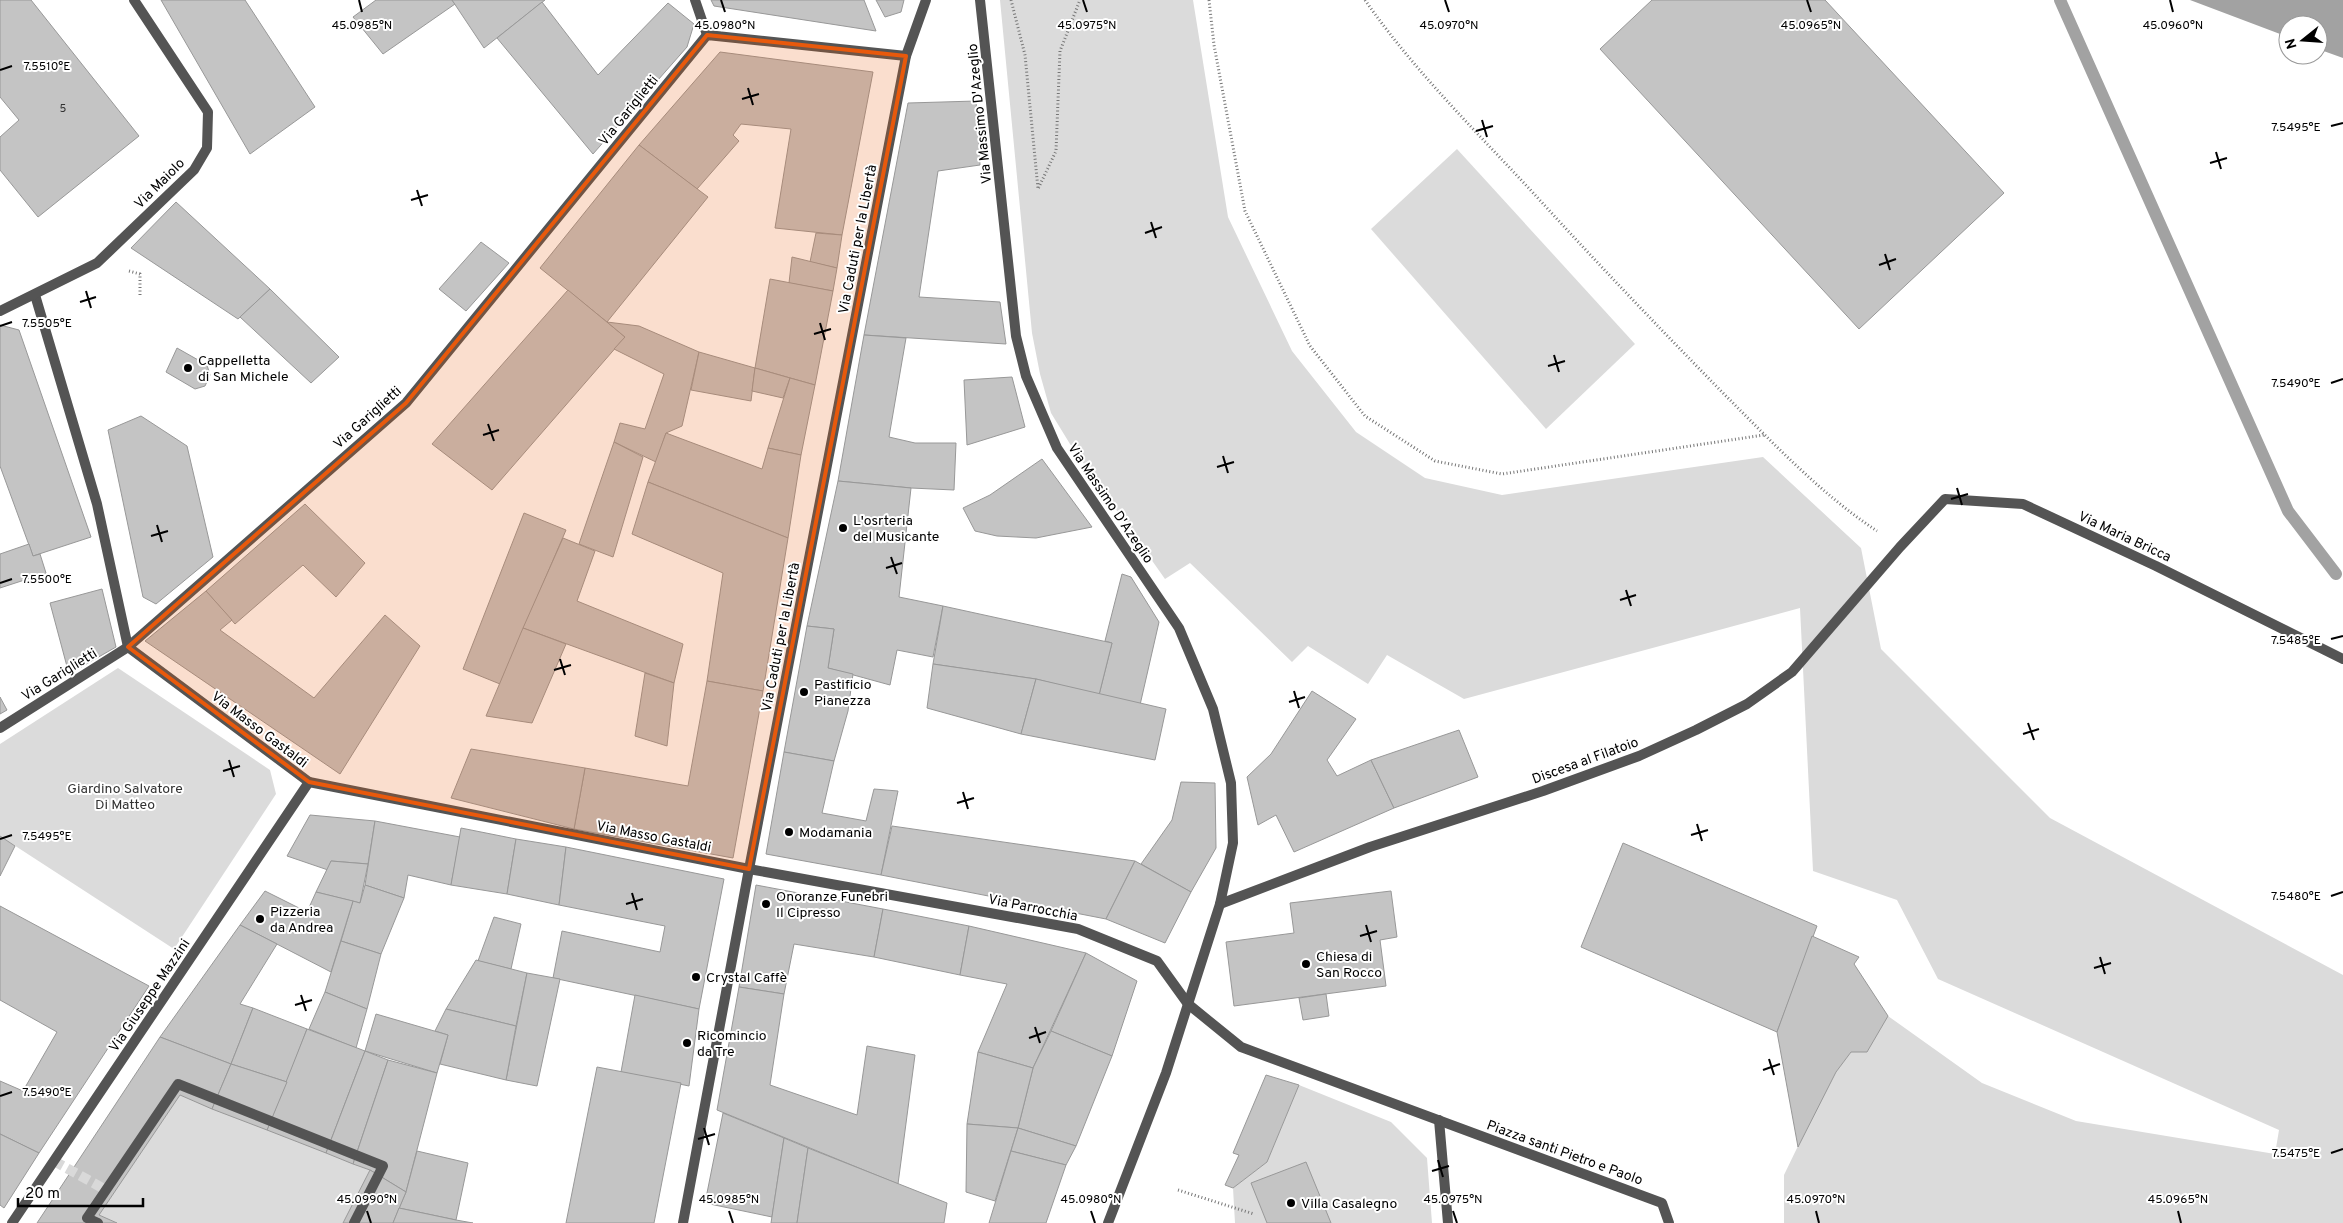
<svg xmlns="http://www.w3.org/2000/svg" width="2343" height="1223" viewBox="0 0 2343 1223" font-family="Overpass,sans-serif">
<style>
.green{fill:#dbdbdb}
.water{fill:#a2a2a2}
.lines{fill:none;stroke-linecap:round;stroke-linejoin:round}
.stream{stroke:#a2a2a2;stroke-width:12}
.building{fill:#c4c4c4;stroke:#989898}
.pedestrian-tunnel{stroke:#d9d9d9;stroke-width:10;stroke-dasharray:10 5;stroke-linecap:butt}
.path{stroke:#767676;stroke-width:3;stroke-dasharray:1 2.5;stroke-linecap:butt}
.pedestrian{stroke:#545454;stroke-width:10}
.minor{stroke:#545454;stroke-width:10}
.marked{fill:#e8590c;fill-opacity:0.2;stroke:#e8590c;stroke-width:4;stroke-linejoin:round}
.ticks{fill:none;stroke:#000;stroke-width:2}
.poi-dot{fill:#000;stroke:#fff;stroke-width:2}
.labels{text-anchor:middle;stroke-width:4;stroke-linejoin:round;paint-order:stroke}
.number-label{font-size:11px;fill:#313131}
.street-label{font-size:14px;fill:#000;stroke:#fff}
.poi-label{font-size:14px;fill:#000;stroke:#fff;text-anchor:start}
.park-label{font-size:14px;fill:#323232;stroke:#fff}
.ticks-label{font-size:12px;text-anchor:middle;fill:#000;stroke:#fff;stroke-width:4;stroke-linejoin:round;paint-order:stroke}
</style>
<rect width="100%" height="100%" fill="#fff"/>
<g class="green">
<path d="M1000 0H1193L1228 217 1292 351 1356 432 1425 478 1502 495 1763 457 1861 548 1881 649 2050 818 2343 975V1223H1784V1175L1811 1119 1836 1072 1851 1052 1888 1016 1982 1083 2076 1121 2275 1154 2279 1130 1938 979 1897 900 1813 871 1800 608 1464 699 1387 655 1368 684 1308 646 1292 662 1190 563 1165 579 1070 444 1051 413 1040 374 1032 333Z"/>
<path d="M1457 149 1635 344 1546 429 1371 229Z"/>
<path d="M118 668 270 770 276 794 174 949 0 836V744Z"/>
<path d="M1299 1085 1391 1122 1427 1158 1432 1223H1235L1233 1188 1267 1162Z"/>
<path d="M180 1095 370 1170 343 1223H116L99 1215Z"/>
</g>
<path class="water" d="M2190 0H2343V58L2318 49V25H2288V37Z"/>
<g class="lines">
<path class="stream" d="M2060 0 2288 511 2336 574"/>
</g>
<g class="building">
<path d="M0 0H31L139 136 38 217 0 170V137L19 120 0 97Z"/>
<path d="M161 0H245L315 107 250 154Z"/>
<path d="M376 0H452L455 4 383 54 353 17Z"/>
<path d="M452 0H545L484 48Z"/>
<path d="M711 0H864L876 31 714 6Z"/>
<path d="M876 0H904L901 12 885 17Z"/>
<path d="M1652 0H1825L2004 193 1859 329 1600 49Z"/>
<path d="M542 2 598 75 668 3 694 24 687 47 593 154 497 38Z"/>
<path d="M720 52 873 72 842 235 775 228 791 129 741 124 733 135 739 141 697 189 639 145Z"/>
<path d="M976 101 980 165 938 171 919 297 1000 302 1006 344 864 335 908 103Z"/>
<path d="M639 145 708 197 607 322 540 268Z"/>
<path d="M176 202 270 289 238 319 131 248Z"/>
<path d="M816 233 842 235 837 268 810 262Z"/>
<path d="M481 242 509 263 466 311 439 289Z"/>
<path d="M792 257 837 268 833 291 789 283Z"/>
<path d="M770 279 833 291 815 385 755 368Z"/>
<path d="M270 289 339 357 311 383 240 317Z"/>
<path d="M568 290 625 337 492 490 432 444Z"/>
<path d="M607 322 639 326 699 352 682 426 666 433 656 462 614 442 620 423 645 429 664 374 614 349 625 337Z"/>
<path d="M0 325 19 330 91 537 33 556 0 466Z"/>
<path d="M864 335 906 338 889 437 915 443H956L954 490 911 488 838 481Z"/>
<path d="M177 348 207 365 210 375 205 386 195 389 166 372Z"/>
<path d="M699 352 755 368 751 401 691 390Z"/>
<path d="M755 368 790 378 783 398 752 391Z"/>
<path d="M1012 377 1025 427 967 445 964 380Z"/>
<path d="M790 378 815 385 801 455 768 448Z"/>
<path d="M141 416 187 446 213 557 156 604 143 597 108 430Z"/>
<path d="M666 433 762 469 768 448 801 455 788 538 648 482Z"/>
<path d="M614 442 643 457 613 557 579 544Z"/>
<path d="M1042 459 1092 527 1036 538 997 536 975 531 963 508 990 495Z"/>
<path d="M838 481 911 488 899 597 943 606 933 657 897 650 890 685 828 668 834 629 807 626Z"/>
<path d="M648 482 788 538 763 691 707 681 723 573 632 534Z"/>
<path d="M305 504 365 563 336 597 303 565 235 624 206 591Z"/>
<path d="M524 513 566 530 500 684 463 669Z"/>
<path d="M563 538 595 551 577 601 683 644 674 683 523 628Z"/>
<path d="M29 544 33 556 40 554 46 573 0 588V554Z"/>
<path d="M1122 574 1131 577 1159 622 1140 705 1099 695 1112 643 1105 641Z"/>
<path d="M102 589 116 647 69 674 50 603Z"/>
<path d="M206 591 232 620 220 630 314 698 385 615 420 646 340 774 145 641Z"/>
<path d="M943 606 1112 643 1099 695 1036 679 933 664Z"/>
<path d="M807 626 834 629 828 668 853 674 848 711 834 761 784 752Z"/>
<path d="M523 628 566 644 532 723 486 716Z"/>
<path d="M933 664 1036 679 1021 734 927 708Z"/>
<path d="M645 673 674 683 667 746 635 736Z"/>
<path d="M1036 679 1166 709 1155 760 1021 734Z"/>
<path d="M707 681 763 691 733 858 574 829 585 768 688 786Z"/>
<path d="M1312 691 1356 719 1327 760 1337 776 1371 760 1394 808 1294 852 1276 815 1258 825 1247 777 1271 754Z"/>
<path d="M0 697 7 710 0 714Z"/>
<path d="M1459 730 1478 777 1394 808 1371 760Z"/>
<path d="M471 749 585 768 574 829 451 798Z"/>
<path d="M784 752 834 761 822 813 866 821 874 789 898 791 881 875 766 854Z"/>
<path d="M1181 782 1215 783 1216 848 1191 892 1141 864 1172 820Z"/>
<path d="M310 815 375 821 368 864 331 861 328 870 287 856Z"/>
<path d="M375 821 460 837 451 885 408 875 404 898 365 885Z"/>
<path d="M892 826 1135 861 1106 919 881 875Z"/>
<path d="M461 828 516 839 507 894 451 885Z"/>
<path d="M0 836 15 846 0 876Z"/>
<path d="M516 839 566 847 559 905 507 894Z"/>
<path d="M1623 843 1817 926 1777 1032 1581 947Z"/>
<path d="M566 847 724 879 699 1009 553 978 562 931 660 952 665 926 559 905Z"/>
<path d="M331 861 368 864 360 903 316 892Z"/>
<path d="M1135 861 1191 892 1165 943 1106 919Z"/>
<path d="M365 885 404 898 381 954 341 941 353 901 360 903Z"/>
<path d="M756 885 883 909 874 957 794 944 784 994 739 987Z"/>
<path d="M265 891 307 912 316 892 353 901 331 972 240 925Z"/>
<path d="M1391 891 1397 937 1380 940 1386 986 1234 1006 1226 942 1294 933 1290 903Z"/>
<path d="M0 906 149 986 39 1153 0 1134V1081L23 1091 57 1032 0 1000Z"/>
<path d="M883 909 969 926 960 975 874 957Z"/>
<path d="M494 917 521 924 511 969 478 961Z"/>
<path d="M240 925 277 944 240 1004 253 1008 231 1064 160 1037Z"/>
<path d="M969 926 1086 953 1033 1068 978 1052 1007 984 960 975Z"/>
<path d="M1812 936 1859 957 1854 964 1888 1016 1867 1052H1851L1836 1072 1798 1147 1777 1032Z"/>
<path d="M341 941 381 954 367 1009 325 992Z"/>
<path d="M1086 953 1137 981 1112 1056 1051 1031Z"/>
<path d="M476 960 527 973 516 1026 446 1009Z"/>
<path d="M527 973 560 979 537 1086 506 1080Z"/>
<path d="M739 987 784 994 770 1085 857 1115 867 1046 915 1055 898 1184 717 1110Z"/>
<path d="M325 992 367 1009 356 1048 309 1029Z"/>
<path d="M1326 994 1329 1016 1303 1020 1299 998Z"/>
<path d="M635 995 699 1009 689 1086 621 1072Z"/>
<path d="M253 1008 307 1029 287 1082 231 1064Z"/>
<path d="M446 1009 516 1026 506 1080 440 1064 448 1035 435 1031Z"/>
<path d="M376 1014 448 1035 437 1073 365 1051Z"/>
<path d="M307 1029 365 1051 326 1153 267 1130Z"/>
<path d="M1051 1031 1112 1056 1076 1146 1018 1128 1033 1068Z"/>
<path d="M160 1037 231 1064 212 1109 180 1095 99 1215 117 1223H37Z"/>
<path d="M365 1051 388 1060 353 1164 326 1153Z"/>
<path d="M978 1052 1033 1068 1018 1128 967 1124Z"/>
<path d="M388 1060 437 1073 406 1192 370 1170 353 1164Z"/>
<path d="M231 1064 287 1082 267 1130 212 1109Z"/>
<path d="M597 1067 681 1083 654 1223H566Z"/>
<path d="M1266 1075 1299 1085 1267 1162 1233 1188 1225 1185 1239 1155 1233 1153Z"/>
<path d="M723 1113 784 1138 772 1217 705 1203Z"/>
<path d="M967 1124 1018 1128 995 1201 966 1192Z"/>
<path d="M1018 1128 1076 1146 1066 1165 1011 1151Z"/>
<path d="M0 1134 39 1153 4 1208 0 1205Z"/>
<path d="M784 1138 808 1148 797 1223H771Z"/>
<path d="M808 1148 947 1203 944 1223H797Z"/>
<path d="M417 1151 468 1163 456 1220 399 1208 406 1192Z"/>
<path d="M1011 1151 1066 1165 1046 1223H989Z"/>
<path d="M1306 1162 1331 1223H1267L1251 1183Z"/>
<path d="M370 1170 406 1192 393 1223H343Z"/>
<path d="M399 1208 456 1220 473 1223H393Z"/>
</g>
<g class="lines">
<path class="pedestrian-tunnel" d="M54 1161 106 1190"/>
<g class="path">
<path d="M1011 0 1025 55 1038 189 1056 151 1060 51 1080 0"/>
<path d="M1209 0 1214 45 1245 211 1310 346 1365 416 1435 461 1502 474 1764 435"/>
<path d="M1365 0C1415 72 1477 132 1536 196 1598 264 1661 330 1726 396 1772 442 1822 495 1877 531"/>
<path d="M129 271 140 274V295"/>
<path d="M1178 1190 1254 1214"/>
</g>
<path class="pedestrian" d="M98 1223 87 1218 178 1084 383 1166 354 1223"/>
<g class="minor">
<path d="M695 0 707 35"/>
<path d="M980 0 1016 336 1026 376 1057 448 1179 628 1213 709 1231 783 1233 843 1220 904 1166 1073 1108 1223"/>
<path d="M35 295 97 504 128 647 309 782 749 869 1078 929 1157 961 1188 1004 1241 1047 1662 1203 1669 1223"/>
<path d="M0 311 97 263 194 170 207 148 208 112 134 0"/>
<path d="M0 728 128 647 406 403 707 35 906 56"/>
<path d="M1220 904 1370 847 1543 791 1639 756 1696 730 1747 704 1792 672 1900 547 1945 499 2023 504 2156 566 2343 659"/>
<path d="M1439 1120 1448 1223"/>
<path d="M12 1223 309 782"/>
<path d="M683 1223 749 869 906 56 926 0"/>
</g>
</g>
<path class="marked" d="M707 35 906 56 749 869 309 782 128 647 406 403Z"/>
<path class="ticks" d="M359 0 362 12M721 0 725 12M1083 0 1087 12M1445 0 1449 12M1807 0 1811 12M2170 0 2173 12M0 70 12 66M748 88 753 105M742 99 759 94M1482 120 1487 137M2331 126 2343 123M1476 131 1493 126M2216 152 2221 169M2210 163 2227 158M417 190 422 206M411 200 428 195M1151 222 1156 238M1145 233 1162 227M1885 254 1890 270M1879 265 1896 259M86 291 91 308M80 302 96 297M820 323 825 340M0 326 12 322M814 334 831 329M1554 355 1559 372M1548 366 1565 361M2331 383 2343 379M488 424 494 441M483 435 499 430M1223 456 1228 473M1217 467 1234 462M1957 488 1962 505M1951 499 1968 494M157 525 162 542M151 536 168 531M891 557 897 574M886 568 902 563M0 583 12 579M1626 590 1631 606M1620 600 1636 595M2331 639 2343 636M560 659 565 675M554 670 571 665M1294 691 1299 708M1289 702 1305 697M2028 723 2034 740M2023 734 2039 729M229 760 234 777M223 771 240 766M963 792 968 809M957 803 974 798M1697 824 1702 841M1691 835 1708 830M0 839 12 835M632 893 637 910M2331 896 2343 892M626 904 643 899M1366 925 1371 942M1360 936 1377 931M2100 957 2105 974M2094 968 2111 963M301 995 306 1011M295 1005 312 1000M1035 1027 1040 1043M1029 1038 1046 1032M1769 1059 1774 1075M1763 1070 1780 1064M0 1096 12 1092M704 1128 709 1145M698 1139 715 1134M2331 1153 2343 1149M1438 1160 1443 1177M1432 1171 1449 1166M367 1211 371 1223M729 1211 733 1223M1091 1211 1095 1223M1453 1211 1457 1223M1816 1211 1819 1223M2178 1211 2181 1223"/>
<g class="poi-dot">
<circle cx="188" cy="368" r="5"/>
<circle cx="843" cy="528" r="5"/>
<circle cx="804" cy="692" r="5"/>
<circle cx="789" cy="832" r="5"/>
<circle cx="766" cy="904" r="5"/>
<circle cx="260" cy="919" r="5"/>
<circle cx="1306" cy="964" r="5"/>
<circle cx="696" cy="977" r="5"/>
<circle cx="687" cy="1043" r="5"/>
<circle cx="1291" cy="1203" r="5"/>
</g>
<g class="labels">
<g class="number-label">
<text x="63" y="112">5</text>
</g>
<g class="street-label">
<text transform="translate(628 110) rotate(-51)" y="5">Via Gariglietti</text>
<text transform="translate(979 114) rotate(-96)" y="5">Via Massimo D'Azeglio</text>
<text transform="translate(159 183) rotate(-45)" y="5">Via Maiolo</text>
<text transform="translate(857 239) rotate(-79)" y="5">Via Caduti per la Libertà</text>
<text transform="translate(367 417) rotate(-42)" y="5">Via Gariglietti</text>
<text transform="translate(1111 503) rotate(56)" y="5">Via Massimo D'Azeglio</text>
<text transform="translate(2125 536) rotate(25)" y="5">Via Maria Bricca</text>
<text transform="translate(780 637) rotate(-79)" y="5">Via Caduti per la Libertà</text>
<text transform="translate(59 674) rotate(-32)" y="5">Via Gariglietti</text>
<text transform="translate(260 729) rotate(37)" y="5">Via Masso Gastaldi</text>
<text transform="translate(1585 760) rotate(-20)" y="5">Discesa al Filatoio</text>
<text transform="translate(654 836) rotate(11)" y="5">Via Masso Gastaldi</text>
<text transform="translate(1033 907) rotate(11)" y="5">Via Parrocchia</text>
<text transform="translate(149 995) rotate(-56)" y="5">Via Giuseppe Mazzini</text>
<text transform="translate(1565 1152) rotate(20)" y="5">Piazza santi Pietro e Paolo</text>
</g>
<g class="poi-label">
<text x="198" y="365">Cappelletta<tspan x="198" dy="16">di San Michele</tspan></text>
<text x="853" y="525">L'osrteria<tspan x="853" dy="16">del Musicante</tspan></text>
<text x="814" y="689">Pastificio<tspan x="814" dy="16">Pianezza</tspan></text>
<text x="799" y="837">Modamania</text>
<text x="776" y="901">Onoranze Funebri<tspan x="776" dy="16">Il Cipresso</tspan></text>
<text x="270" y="916">Pizzeria<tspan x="270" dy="16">da Andrea</tspan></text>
<text x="1316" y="961">Chiesa di<tspan x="1316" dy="16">San Rocco</tspan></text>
<text x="706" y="982">Crystal Caffè</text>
<text x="697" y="1040">Ricomincio<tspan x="697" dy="16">da Tre</tspan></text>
<text x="1301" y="1208">Villa Casalegno</text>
</g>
<g class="park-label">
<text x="125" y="793">Giardino Salvatore<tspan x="125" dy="16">Di Matteo</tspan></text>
</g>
</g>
<g class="ticks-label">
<text x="362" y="29">45.0985°N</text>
<text x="725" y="29">45.0980°N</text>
<text x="1087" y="29">45.0975°N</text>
<text x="1449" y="29">45.0970°N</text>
<text x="1811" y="29">45.0965°N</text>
<text x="2173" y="29">45.0960°N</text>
<text x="47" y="70">7.5510°E</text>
<text x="2296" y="131">7.5495°E</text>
<text x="47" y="327">7.5505°E</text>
<text x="2296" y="387">7.5490°E</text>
<text x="47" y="583">7.5500°E</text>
<text x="2296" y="644">7.5485°E</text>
<text x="47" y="840">7.5495°E</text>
<text x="2296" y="900">7.5480°E</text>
<text x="47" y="1096">7.5490°E</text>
<text x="2296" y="1157">7.5475°E</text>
<text x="367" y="1203">45.0990°N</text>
<text x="729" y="1203">45.0985°N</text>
<text x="1091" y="1203">45.0980°N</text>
<text x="1453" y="1203">45.0975°N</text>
<text x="1816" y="1203">45.0970°N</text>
<text x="2178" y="1203">45.0965°N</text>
</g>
<g transform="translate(2303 40) rotate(253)"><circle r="24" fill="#ffffff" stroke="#999999"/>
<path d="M0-4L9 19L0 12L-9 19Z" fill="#000000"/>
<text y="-8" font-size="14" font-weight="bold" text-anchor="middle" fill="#000000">N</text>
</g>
<path d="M18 1198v8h125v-8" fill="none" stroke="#000000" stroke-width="2.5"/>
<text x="25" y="1198" font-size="15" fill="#000000" stroke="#ffffff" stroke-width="4" paint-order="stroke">20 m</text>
</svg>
